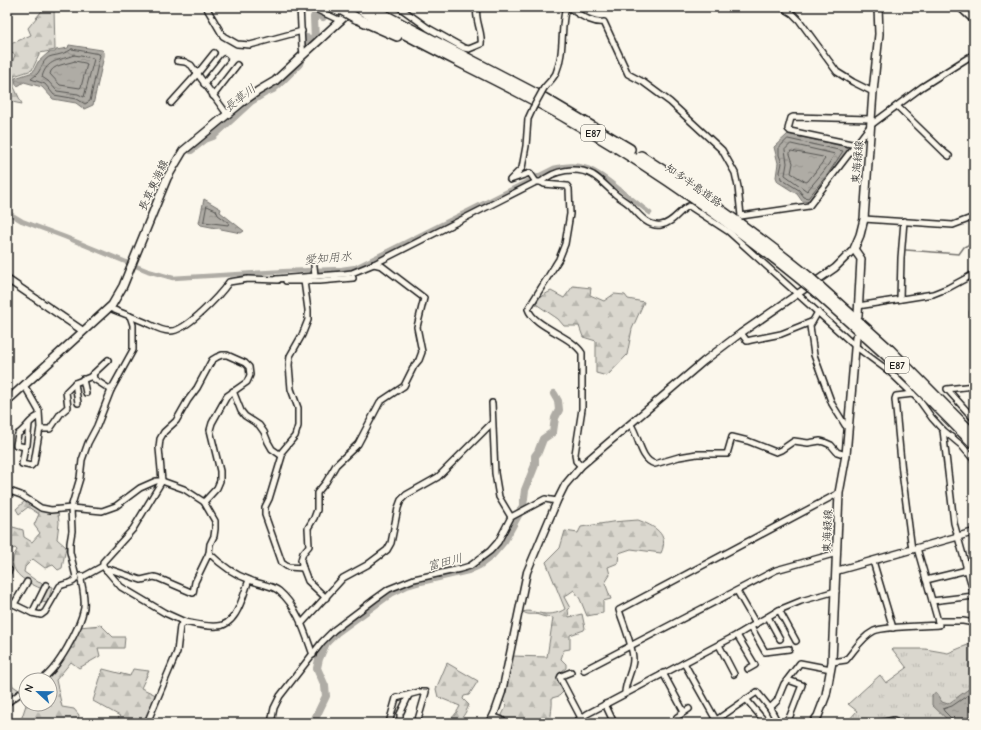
<svg xmlns="http://www.w3.org/2000/svg" width="981" height="730" viewBox="0 0 981 730" font-family="'Comic Neue','Klee One',sans-serif">
<style>
.forest{fill:url(#forest-firs);stroke:#7b7a75}
.park{fill:url(#park-tufts);stroke:#7b7a75}
.water{fill:url(#water-ripples);stroke:#74726e}
.lines{fill:none;stroke-linecap:round;stroke-linejoin:round}
.shore{stroke:#575653;stroke-width:1}
.stream{stroke:#74726e;stroke-width:1.5}
.canal{stroke:#afaca5;stroke-width:4.5}
.river{stroke:#afaca5;stroke-width:8}
.minor-casing{stroke:#1c1c1c;stroke-width:8}
.tertiary-casing{stroke:#1c1c1c;stroke-width:9}
.secondary-casing{stroke:#1c1c1c;stroke-width:10}
.motorway-casing{stroke:#1c1c1c;stroke-width:12}
.minor{stroke:#fbf7ec;stroke-width:5}
.tertiary{stroke:#fbf7ec;stroke-width:6}
.secondary{stroke:#fbf7ec;stroke-width:7}
.motorway{stroke:#fbf7ec;stroke-width:9}
.minor-bridge-casing{stroke:#1c1c1c;stroke-width:8;stroke-linecap:butt}
.motorway-bridge-casing{stroke:#1c1c1c;stroke-width:12;stroke-linecap:butt}
.minor-bridge{stroke:#fbf7ec;stroke-width:5}
.motorway-bridge{stroke:#fbf7ec;stroke-width:9}
.labels{text-anchor:middle;stroke-width:3;stroke-linejoin:round;paint-order:stroke}
.shield{fill:#fbf7ec;stroke:#5f5e5a;stroke-width:1}
.shield-label{font-size:10px;font-weight:bold;fill:#1c1c1c}
.street-label{font-size:11px;fill:#1c1c1c;stroke:#fbf7ec}
.water-label{font-size:12px;font-style:italic;fill:#575653;stroke:#fbf7ec}
</style>
<defs>
<pattern id="forest-firs" width="22" height="20" patternUnits="userSpaceOnUse"><rect width="22" height="20" fill="#dad7ce"/><path d="M5 1l3.5 6h-7zM16 11l3.5 6h-7z" fill="#bab8b0"/></pattern>
<pattern id="park-tufts" width="24" height="20" patternUnits="userSpaceOnUse"><rect width="24" height="20" fill="#dad7ce"/><path d="M3 7l-1-3M5 7V3M7 7l1-3M15 17l-1-3M17 17v-4M19 17l1-3" fill="none" stroke="#bab8b0"/></pattern>
<pattern id="water-ripples" width="26" height="14" patternUnits="userSpaceOnUse"><rect width="26" height="14" fill="#afaca5"/><path d="M2 4q2-2 4 0t4 0M15 11q2-2 4 0t4 0" fill="none" stroke="#96938d"/></pattern>
</defs>
<rect width="100%" height="100%" fill="#fbf7ec"/>
<filter id="ink" filterUnits="userSpaceOnUse"><feTurbulence type="fractalNoise" baseFrequency=".025" numOctaves="2"/><feDisplacementMap in="SourceGraphic" scale="8" xChannelSelector="R" yChannelSelector="G"/><feConvolveMatrix kernelMatrix="1 2 1 2 8 2 1 2 1" color-interpolation-filters="sRGB"/></filter>
<g filter="url(#ink)">
<g class="forest">
<path d="M45 7 54 8 55 50 40 53 32 70 14 76V87L22 104 7 101V70L12 63 15 55 7 50V40L13 43 31 35 28 28Z"/>
<path d="M573 286 591 288 590 295 604 301 614 294 625 295 628 299 644 302 632 329 627 355 607 376 596 373V341L583 337 579 326H564L558 319 536 304 540 297 551 291 564 298Z"/>
<path d="M25 501 58 511 59 523 57 539 66 547 62 568 58 570 53 565 45 568 33 559 25 567 24 572 38 582 52 587 48 603 36 601 42 589C31 584 10 575 13 559 13 556 16 552 17 550L15 548 7 551V532L13 527 23 530 24 537 32 542 40 533 34 525 39 514 28 507 19 514 16 509Z"/>
<path d="M638 520C654 526 670 534 661 553L631 549 619 553 618 563 608 567 610 575 605 583 611 599 603 601V613L587 616 580 599 574 590 564 597 570 608 568 610 569 617 582 614 585 628 584 630 570 635V649L564 650 561 659 566 664V668L558 674 557 680 564 691 559 696 552 698C553 707 550 714 551 723H505L502 715 507 705 503 701 512 656 547 657 553 618C547 617 544 617 539 615 533 613 529 616 523 612 529 610 532 612 539 613 547 615 558 614 565 609L546 562 560 548 565 531 578 533 581 527 612 522Z"/>
<path d="M101 625 113 637H125L124 648H98L100 656 79 668 71 662 56 680 62 707 74 709 79 715 78 723H20L26 705 19 695 26 690V704H50V680H42L53 672 69 648H74V638L79 627Z"/>
<path d="M447 663 478 681 469 695 464 696 463 699 469 705C461 723 458 723 439 723 450 722 456 715 460 706L438 697 436 689Z"/>
<path d="M103 669 130 676 133 669 149 671 141 688 156 695 144 723H113L120 716 93 701Z"/>
<path d="M7 672 13 686 19 690 7 700Z"/>
</g>
<path class="park" d="M970 644H974V723H846L857 711 848 704 880 675 886 683 907 668 892 649H925L948 653Z"/>
<g class="water">
<path d="M69 45 102 50 104 52V56L93 105 84 109 76 103 53 99 42 87 24 82 18 86 16 85 15 78 33 72 38 62 49 52H55L56 50 68 48Z"/>
<path d="M788 134 852 148 810 202 802 201 797 194 778 182 776 177 778 163 774 147Z"/>
<path d="M204 199 221 209 220 212 244 231 241 233 201 225 199 223Z"/>
<path d="M974 687V723H951L932 705V695L934 693H936L942 702 948 704 970 688Z"/>
</g>
<g class="lines">
<g class="shore">
<path d="M72 49 99 54 100 55 90 101 85 104 77 99 54 95 45 84 31 79C33 77 34 77 36 75 42 70 42 58 52 56 58 55 67 53 72 49Z"/>
<path d="M74 55 93 58 94 59 84 97 78 94 57 91 48 81 42 77C47 59 59 61 74 55Z"/>
<path d="M75 61 85 63 87 64 81 87 80 88 60 85 50 74C51 65 67 64 75 61Z"/>
<path d="M788 139 843 151 828 174 808 198 804 197 799 190 781 179 780 172 782 163 779 155V148Z"/>
<path d="M791 144 835 154 824 171 807 191 785 175 787 163 785 150Z"/>
<path d="M791 151 823 157 825 159 808 181 806 182 791 173 793 163 790 154Z"/>
<path d="M207 206 216 210 218 215 229 223 228 225 204 222Z"/>
<path d="M953 723 952 719 944 711 943 709 952 706 974 691"/>
</g>
<path class="stream" d="M906 250 959 254 964 247 974 242"/>
<path class="canal" d="M7 212 22 221 65 237 148 271 173 278 288 271 342 269 356 267 554 168C582 160 597 171 618 188 629 196 639 205 650 213"/>
<g class="river">
<path d="M304 44 306 38 315 40 314 17 316 14 323 17"/>
<path d="M191 150 205 139 213 136 251 101 264 93 273 89 283 80 299 64 300 61"/>
<path d="M313 723 326 696 325 686 317 668 319 659 326 643 337 632 391 593 407 585 421 581 468 570 479 565 492 555 504 541 523 506 525 490 535 465V456L538 452 543 439 553 432 555 418 559 410 558 401 554 394"/>
</g>
<defs>
<g id="minor">
<path d="M206 7 223 36 237 44 250 45 302 31"/>
<path d="M300 7 302 46 303 54"/>
<path d="M311 7 341 21"/>
<path d="M399 7 428 28 464 48 469 49 481 44C483 32 474 20 477 7"/>
<path d="M567 7C578 13 591 24 604 22L628 74 643 82 670 102 722 150 735 173 738 187 741 216 809 206 871 125 922 87 974 54"/>
<path d="M782 7 792 13 799 20 837 72 853 82 873 92"/>
<path d="M959 7 974 21"/>
<path d="M177 61 185 62 191 65 227 114"/>
<path d="M204 84 224 59"/>
<path d="M544 88C548 83 553 79 556 73 565 52 560 28 566 7"/>
<path d="M213 96 237 65"/>
<path d="M171 103 198 73 214 53"/>
<path d="M897 106 945 153 949 156"/>
<path d="M533 108 528 119 526 146 522 168 510 180 530 173 536 182"/>
<path d="M856 145 790 131 788 129 791 118 793 117 871 119"/>
<path d="M541 182C554 170 576 166 593 175 601 180 607 187 614 193 619 198 626 201 631 206 639 215 648 227 661 225 674 223 679 210 689 206L729 232 855 346 890 372 919 400 932 418 943 430 961 445 974 460"/>
<path d="M864 219 953 225 974 217"/>
<path d="M314 266 315 276"/>
<path d="M276 279 344 274 352 273 374 264 536 182H541L544 184 567 186 569 189 570 214 565 244 559 259 528 309C534 327 572 336 582 353V409L575 454 576 461 581 466"/>
<path d="M286 281H320L353 278"/>
<path d="M900 299 901 258 904 221"/>
<path d="M858 306 933 294 948 288 974 274"/>
<path d="M109 308C122 313 136 318 149 324 155 327 162 331 169 331 185 333 220 295 229 282L248 279 278 280"/>
<path d="M818 312 810 326 814 355 832 404 845 425 848 428"/>
<path d="M973 313 974 319"/>
<path d="M741 333 747 341 751 340 781 334 811 322"/>
<path d="M93 374 94 379 111 390"/>
<path d="M83 379 86 393"/>
<path d="M75 383 78 403"/>
<path d="M23 386 27 390 39 411 40 428 34 463 31 466 22 464 25 447 16 445 18 434C26 429 31 418 39 416"/>
<path d="M974 386 947 389 974 419"/>
<path d="M233 391 241 411 245 416 259 425 264 432 268 442 272 449 282 456 269 499 265 507V515L282 563 288 567 303 568"/>
<path d="M492 403 495 473 499 497 511 517"/>
<path d="M631 425C639 436 640 460 655 464L679 457 697 454H727L732 437 748 441 776 452 781 450 794 441 808 443 820 441 824 442 831 445 837 452 846 455"/>
<path d="M40 429H50L61 413 68 407 66 392 75 383 90 377 108 360"/>
<path d="M943 430 954 523 974 594"/>
<path d="M25 447 27 445 29 424"/>
<path d="M280 454 295 436 298 426V408L291 389 289 365 290 356 302 335 308 320V310L304 281"/>
<path d="M7 490 21 495 41 508 51 510 71 508 102 511 116 506 140 488 156 481H162L184 489 204 502 215 521V529L214 536 210 544 209 553 195 582 193 593 158 578 154 577 141 580 109 569 106 570"/>
<path d="M912 550 902 472 895 399 896 396 913 394"/>
<path d="M209 553C220 564 235 575 250 580 258 584 272 585 279 591 298 607 305 633 313 655"/>
<path d="M873 561 893 628"/>
<path d="M966 568 974 566"/>
<path d="M7 569 9 570 7 573"/>
<path d="M81 576 83 577 103 566"/>
<path d="M926 580 967 570"/>
<path d="M737 591 756 624"/>
<path d="M326 598 308 581 303 568 301 560 303 553 309 546 308 528 314 518 317 510V493L326 482 336 465 358 444 380 402 404 386 414 366 419 360 422 352 417 327 424 298 382 266 374 264"/>
<path d="M7 601 32 613 41 615 45 612 60 586C66 583 75 584 76 577L70 552V543L72 531 71 508 80 478 82 460 88 443 97 426 111 390 133 350V325L130 316"/>
<path d="M932 601 974 596"/>
<path d="M14 604 27 582"/>
<path d="M779 610 796 641"/>
<path d="M32 613 46 585"/>
<path d="M768 617 780 639"/>
<path d="M938 621H963L974 623"/>
<path d="M185 622 165 613 121 587 103 566V562L133 529 162 481 159 448 160 439 164 432 176 421 188 400 197 388 212 360 217 357 222 355H227L245 363 249 367 250 375 247 382 227 396 212 423 210 430 220 471V481L217 488 204 502"/>
<path d="M301 624 343 578 367 565 387 550 391 543 398 508 401 500 406 495 438 477 492 423"/>
<path d="M751 627 765 652 789 649"/>
<path d="M737 635 755 665 748 669"/>
<path d="M719 645 734 674"/>
<path d="M832 662 846 660C854 651 862 637 874 631 884 626 925 626 939 625L917 548"/>
<path d="M684 663 716 720 719 723"/>
<path d="M584 670 776 570 837 553"/>
<path d="M571 672 561 676 560 678 581 718"/>
<path d="M663 673 684 712"/>
<path d="M41 680C58 669 80 628 84 608 85 599 83 589 81 580L83 577"/>
<path d="M625 693C625 681 633 671 633 659 633 646 623 623 619 610L839 493"/>
<path d="M746 699 766 723"/>
<path d="M7 703 26 689"/>
<path d="M605 704 614 723"/>
<path d="M770 708 777 701 784 684 800 663 831 669"/>
<path d="M677 717 689 709"/>
<path d="M147 723 177 652 180 626 185 622C195 624 206 627 217 626 237 626 243 595 249 580"/>
<path d="M271 723 274 708 280 696 322 642 334 630 375 599 389 589 414 579 460 569 470 566 490 551 498 542 511 517 545 499 557 501"/>
<path d="M389 723 396 698 419 692H426L417 723"/>
<path d="M400 723V714L409 695"/>
<path d="M574 723 587 714 737 635 779 610 801 601 836 591"/>
<path d="M712 723 757 692 770 708 778 723"/>
<path d="M784 723 790 716 802 685 788 680"/>
<path d="M879 723 894 720 900 723"/>
</g>
<g id="tertiary">
<path d="M7 279 83 331"/>
<path d="M836 571 974 532"/>
<path d="M493 717 501 720 504 723"/>
<path d="M490 723 495 712 502 692 527 572 557 501 565 485 581 466 704 361 741 333 835 268 854 249"/>
</g>
<g id="secondary">
<path d="M858 315 861 259 854 249 860 235 864 219 873 92 879 34 878 7"/>
<path d="M7 401 112 305 123 286 167 178 183 151 241 103 258 91 275 81 355 7"/>
<path d="M813 723 818 716 826 695 832 662 839 493 846 455 856 337"/>
</g>
<g id="motorway">
<path d="M356 7C425 48 499 79 568 119 652 166 730 222 804 282"/>
<path d="M369 7 544 98 630 149"/>
<path d="M356 18 397 36"/>
<path d="M641 156C699 193 756 234 810 278"/>
<path d="M820 287 890 350 974 435"/>
<path d="M815 291 886 355 974 444"/>
</g>
</defs>
<use href="#minor" class="minor-casing"/>
<use href="#tertiary" class="tertiary-casing"/>
<use href="#secondary" class="secondary-casing"/>
<use href="#motorway" class="motorway-casing"/>
<use href="#minor" class="minor"/>
<use href="#tertiary" class="tertiary"/>
<use href="#secondary" class="secondary"/>
<use href="#motorway" class="motorway"/>
<defs>
<path id="minor-bridge" d="M533 108 544 88"/>
<g id="motorway-bridge">
<path d="M342 10 356 18"/>
<path d="M810 278 820 287"/>
<path d="M804 282 815 291"/>
</g>
</defs>
<use href="#minor-bridge" class="minor-bridge-casing"/>
<use href="#motorway-bridge" class="motorway-bridge-casing"/>
<use href="#minor-bridge" class="minor-bridge"/>
<use href="#motorway-bridge" class="motorway-bridge"/>
</g>
</g>
<g class="labels">
<g class="shield">
<rect x="581" y="125" width="24" height="16" rx="3"/>
<rect x="885" y="357" width="24" height="16" rx="3"/>
</g>
<g class="shield-label">
<text x="593" y="137">E87</text>
<text x="897" y="369">E87</text>
</g>
<g class="street-label">
<text transform="translate(857 162) rotate(-85)" y="4">東海緑線</text>
<text transform="translate(153 185) rotate(-65)" y="4">長草東海線</text>
<text transform="translate(694 185) rotate(35)" y="4">知多半島道路</text>
<text transform="translate(827 531) rotate(-88)" y="4">東海緑線</text>
</g>
<g class="water-label">
<text transform="translate(240 98) rotate(-38)" y="4">長草川</text>
<text transform="translate(328 258) rotate(-5)" y="4">愛知用水</text>
<text transform="translate(445 562) rotate(-14)" y="4">富田川</text>
</g>
</g>
<rect width="981" height="730" fill="none" stroke="#fbf7ec" stroke-width="24"/>
<rect x="12" y="12" width="957" height="706" fill="none" stroke="#1c1c1c" stroke-width="1.5" filter="url(#ink)"/>
<g transform="translate(38 692) rotate(292)"><circle r="19" fill="#fbf7ec" stroke="#a29f99"/>
<path d="M0-3L7 15L0 10L-7 15Z" fill="#1f6fb2"/>
<text y="-6" font-size="11" font-weight="bold" text-anchor="middle" fill="#1c1c1c">N</text>
</g>
</svg>
